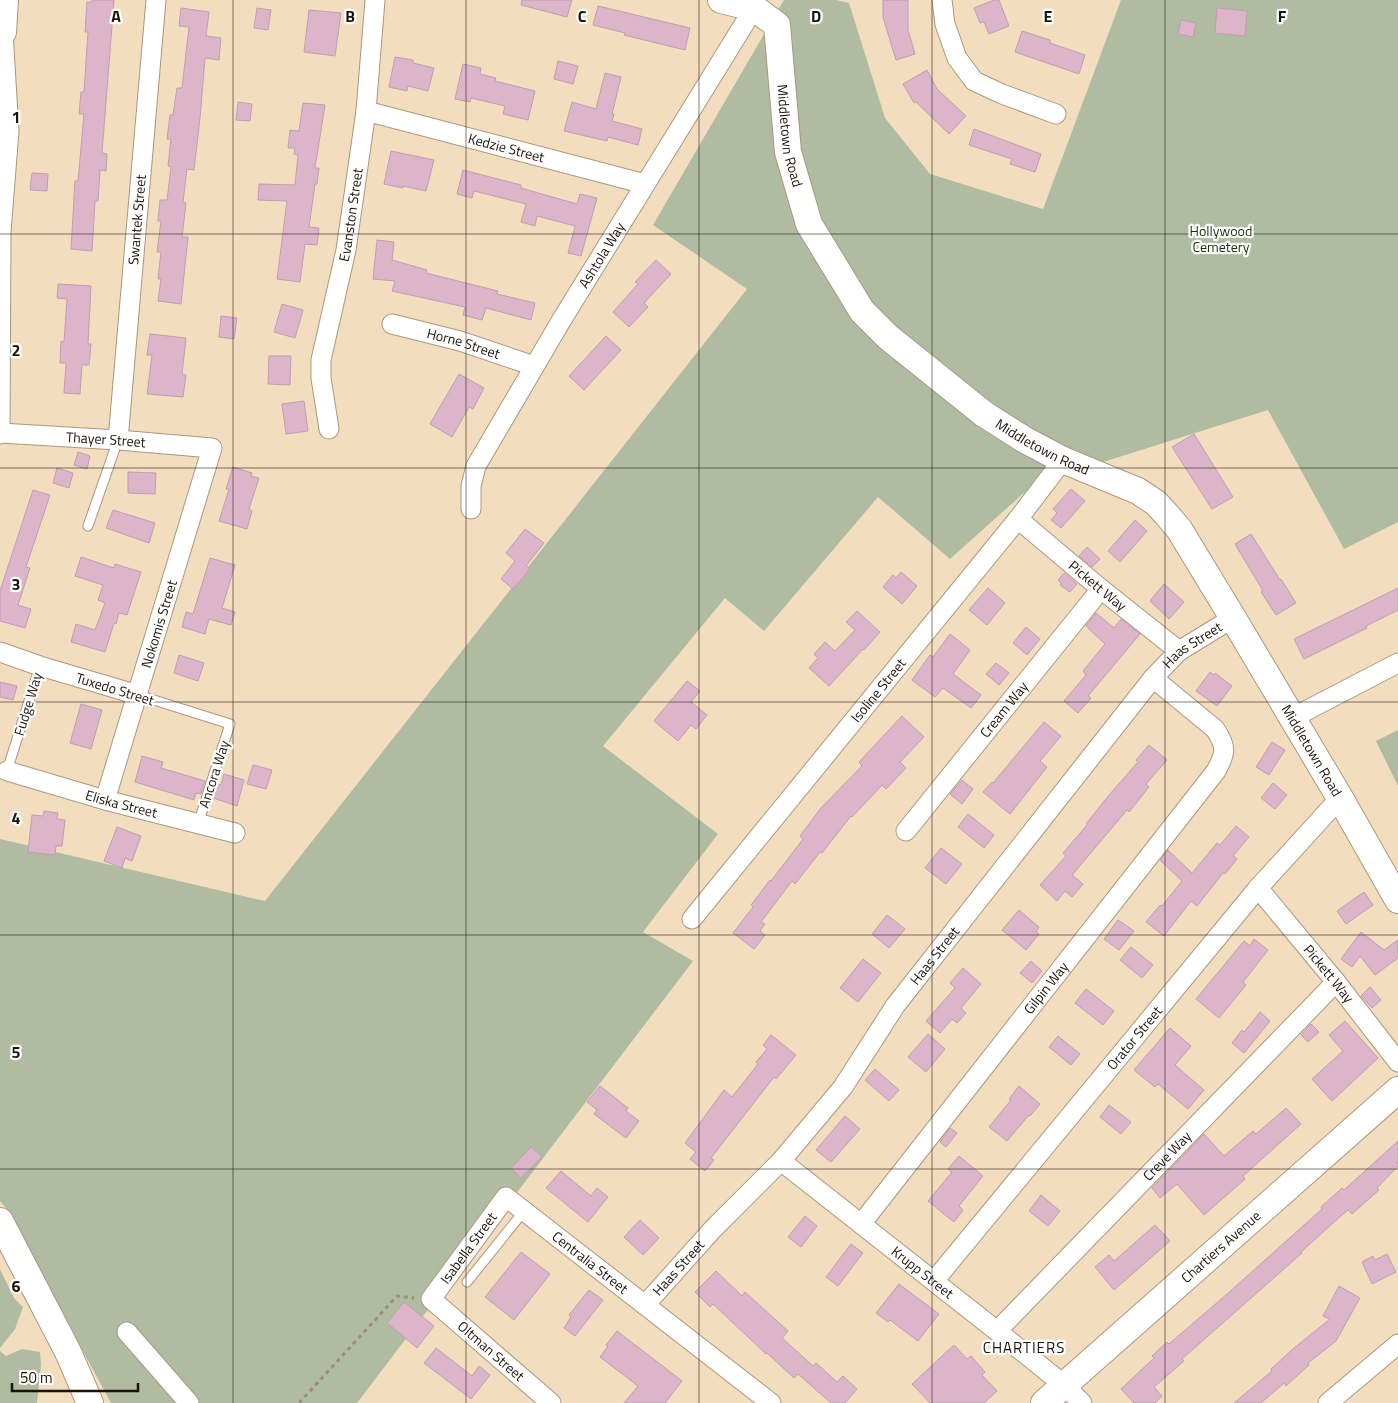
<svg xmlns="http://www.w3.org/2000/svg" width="1398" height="1403" viewBox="0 0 1398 1403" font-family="'Titillium Web',sans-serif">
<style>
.green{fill:#afbca2}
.building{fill:#ddb5cb;stroke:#bf9eb0}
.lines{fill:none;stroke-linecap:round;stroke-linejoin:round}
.lane-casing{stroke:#ac977c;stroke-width:11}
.street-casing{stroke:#ac977c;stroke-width:21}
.secondary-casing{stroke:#ac977c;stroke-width:28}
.path{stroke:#9e8e78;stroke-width:3;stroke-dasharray:4 4;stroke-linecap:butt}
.lane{stroke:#fff;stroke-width:9}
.street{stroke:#fff;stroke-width:19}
.secondary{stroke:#fff;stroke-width:26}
.grid{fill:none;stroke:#1a1308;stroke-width:1;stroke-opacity:0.55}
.labels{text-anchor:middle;stroke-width:4.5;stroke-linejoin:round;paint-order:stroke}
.street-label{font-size:14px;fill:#1a1308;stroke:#fff}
.park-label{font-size:14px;fill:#1f3006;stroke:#fff}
.neighbourhood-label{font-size:15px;letter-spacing:1px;fill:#1a1308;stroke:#fff}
.grid-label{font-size:16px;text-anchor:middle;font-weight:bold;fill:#1a1308;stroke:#fff;stroke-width:4.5;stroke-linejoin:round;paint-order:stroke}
</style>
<rect width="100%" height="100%" fill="#f2ddbf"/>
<g class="green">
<path d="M784 0H836L849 3 885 118 930 174 1043 209 1121 0H1398V522L1344 549 1268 410 1103 462 1073 449 950 559 878 497 764 631 725 598 603 746 718 834 643 932 693 961 357 1403H111L5 1207 0 1201V839L265 901 747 289 653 225Z"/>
<path d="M1398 730V786L1376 741Z"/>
<path d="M0 1269 14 1298 23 1307 15 1329 0 1348Z"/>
<path d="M22 1349 40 1352 41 1365 37 1403H0V1351L6 1356Z"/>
</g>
<g class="building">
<path d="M92 0H114L102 153 107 154 106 171 100 170 98 201H95L92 251 71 249 75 181H78L84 114H79L81 92H84L88 32H85L87 2H92Z"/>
<path d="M522 0H572L567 17 521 5Z"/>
<path d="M883 0H908V30L915 54 896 60 883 17Z"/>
<path d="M994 0H999L1009 26 989 34 984 22 980 23 974 8Z"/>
<path d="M598 6 690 28 685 50 624 35 625 33 593 25Z"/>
<path d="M181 8 209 12 206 36 221 38 219 60 205 58 200 118 194 170 187 169 183 202 186 203 182 237H188L181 304 158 301 161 279H158L161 252H157L161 221H158L160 200H167L171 167 168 166 171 139H167L170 115H173L177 88H182L189 27 179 26Z"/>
<path d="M257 8 271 10 268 30 254 28Z"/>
<path d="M1217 8 1247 11 1245 36 1215 33Z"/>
<path d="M309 10 341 13 335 56 304 52Z"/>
<path d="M1181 20 1196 23 1193 37 1178 34Z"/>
<path d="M1022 31 1050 40V43L1085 55 1079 74 1015 52Z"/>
<path d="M395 57 413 60V63L434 68 428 91 408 86 407 91 389 87Z"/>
<path d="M558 61 578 66 573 84 554 79Z"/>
<path d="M463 64 481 68 480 74 496 78 495 81 535 91 528 120 503 114 505 106 471 98 470 102 455 99Z"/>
<path d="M927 70 937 89 966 116 949 134 916 102 914 103 903 84Z"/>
<path d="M605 73 621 77 612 114H614L612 121 642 129 638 145 608 137 607 141 564 131 572 102 596 109Z"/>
<path d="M238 102 252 104 250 121 236 120Z"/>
<path d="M303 103 325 105 315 168H319L317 184H315L309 227 319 228 317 245 305 244 300 282 277 279 287 201 258 200 259 184 295 185 298 155 294 154 295 148H288L290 130 299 131Z"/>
<path d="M974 129 1041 154 1035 172 1010 164 1012 159 969 145Z"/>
<path d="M391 151 434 160 426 191 403 186V188L384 184Z"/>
<path d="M463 170 521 185V188L577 204 580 194 597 198 581 256 568 253 575 226 537 216 535 226 521 222 526 204 474 191 472 198 457 194Z"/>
<path d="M32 173 48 174 47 191 30 190Z"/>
<path d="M377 240 394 242 392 260 427 270 426 273 498 291 497 294 535 303 531 320 486 308 482 320 463 315 465 307 392 291 395 281 373 279Z"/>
<path d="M656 260 671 274 644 303 648 307 629 327 613 312 638 284 635 282Z"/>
<path d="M58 284 91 286 88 344H91L89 365H82L80 394 64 393 66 363H60L61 341 64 342 67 299 57 298Z"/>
<path d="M282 304 303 310 295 338 274 332Z"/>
<path d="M221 316 237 318 234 339 219 337Z"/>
<path d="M150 334 186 338 182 374 186 375 183 397 147 394 152 355H147Z"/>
<path d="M606 336 621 350 584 390 569 376Z"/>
<path d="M269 356H291L290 385 268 384Z"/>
<path d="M459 374 484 388 473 409 469 407 452 437 430 424Z"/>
<path d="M304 401 308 431 286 434 282 404Z"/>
<path d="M1194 434 1233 497 1212 509 1172 447Z"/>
<path d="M78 452 90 456 87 469 74 465Z"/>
<path d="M233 467 252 473 251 476 259 478 249 509 252 511 247 529 219 521 229 489H226Z"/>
<path d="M57 468 73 473 69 488 53 483Z"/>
<path d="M128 472 156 473 155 494 128 493Z"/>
<path d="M1071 489 1085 501 1061 528 1051 520 1057 513 1053 509Z"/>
<path d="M33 490 50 495 26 567 30 568 18 605 31 609 25 628 0 621V591Z"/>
<path d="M113 510 155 523 149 543 106 528Z"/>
<path d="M1135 520 1147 531 1120 562 1108 551Z"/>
<path d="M525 529 544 543 526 566 530 569 513 589 501 579 515 561 506 553Z"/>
<path d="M1251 534 1280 580 1281 579 1296 603 1276 615 1261 592 1263 591 1235 544Z"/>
<path d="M1087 547 1100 559 1092 567 1079 556Z"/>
<path d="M81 557 114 568 115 564 141 572 127 615 119 613 116 624 114 623 105 652 71 642 76 624 95 630 105 603 98 600 103 585 75 576Z"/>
<path d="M210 558 235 565 222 608 235 612 231 625 209 619 205 634 182 627 186 612 193 614Z"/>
<path d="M901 572 917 586 902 604 883 587 893 575 896 578Z"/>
<path d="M1064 573 1077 584 1070 592 1060 585 1061 583 1058 580Z"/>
<path d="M1164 584 1184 602 1169 619 1150 601Z"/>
<path d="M988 588 1005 603 987 625 969 610Z"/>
<path d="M1398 588V610L1366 626 1367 628 1304 659 1294 639Z"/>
<path d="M857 611 880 632 864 650 863 649 829 686 809 668 818 658 814 654 825 642 835 651 855 630 846 622Z"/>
<path d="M1096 613 1114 628 1121 619 1140 634 1088 696 1091 698 1078 713 1064 701 1086 675 1083 671 1105 644 1086 626Z"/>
<path d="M1026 627 1040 639 1027 655 1013 643Z"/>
<path d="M950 634 970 650 953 674 981 695 971 708 943 688 935 697 912 680 930 655 933 657Z"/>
<path d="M179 655 204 663 198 681 174 673Z"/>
<path d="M996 663 1009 673 999 685 986 674Z"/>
<path d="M1210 672 1214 675 1215 673 1232 686 1217 706 1196 691Z"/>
<path d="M687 681 700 691 691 702 707 715 696 729 691 725 678 741 654 721Z"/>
<path d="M0 682 17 686 13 700 0 697Z"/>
<path d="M81 704 102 710 91 749 70 743Z"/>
<path d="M902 716 924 737 900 762 906 768 886 789 882 785 852 817 851 816 822 853 820 852 795 884 792 881 761 922 765 924 760 931 765 935 754 949 733 933 753 907 751 905 770 880 771 881 803 839 800 836 821 808 862 766 859 762Z"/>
<path d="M1044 722 1061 736 1040 761 1047 767 1010 814 983 792 992 782 993 783Z"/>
<path d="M1272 742 1285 750 1269 775 1256 767Z"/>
<path d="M1149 745 1167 760 1146 784 1149 787 1129 812 1127 810 1072 875 1083 884 1072 897 1065 891 1057 901 1040 885 1066 856 1063 853 1087 825 1086 824 1109 795 1138 762 1136 760Z"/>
<path d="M142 756 163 762 161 768 205 781 201 794 196 793 194 800 135 782Z"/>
<path d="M253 765 272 770 266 789 247 784Z"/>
<path d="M224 774 244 780 237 806 213 798 217 784 221 785Z"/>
<path d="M962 780 973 789 962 804 950 794Z"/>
<path d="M1273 783 1287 795 1275 809 1261 798Z"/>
<path d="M44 811 58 813 57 819 65 820 62 846H56L55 855 28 852 32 815 43 816Z"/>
<path d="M968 814 994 835 984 848 958 827Z"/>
<path d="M1236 826 1249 837 1233 856 1237 859 1225 874 1223 873 1197 906 1191 901 1164 936 1146 922 1160 905 1162 906 1182 881 1160 860 1168 850 1192 873 1217 843 1220 845Z"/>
<path d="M117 827 141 836 132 861 125 858 122 868 104 861Z"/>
<path d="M941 848 962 864 946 884 925 868Z"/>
<path d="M1364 892 1373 905 1346 924 1337 911Z"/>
<path d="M1019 910 1039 927 1036 932 1039 934 1026 950 1002 930Z"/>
<path d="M887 915 905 929 889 948 872 934Z"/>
<path d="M1118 920 1134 931 1119 950 1104 939Z"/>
<path d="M1361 932 1384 950 1398 940V958L1375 975 1360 956 1352 967 1341 959Z"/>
<path d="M1254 939 1268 950 1243 982 1246 985 1219 1018 1196 999 1244 941 1250 946Z"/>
<path d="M1131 947 1153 965 1142 978 1120 960Z"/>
<path d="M863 959 881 973 858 1002 840 988Z"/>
<path d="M1031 961 1042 971 1032 983 1020 973Z"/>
<path d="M963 968 981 984 961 1008 966 1013 957 1023 952 1019 940 1033 926 1021 955 988 950 983Z"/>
<path d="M1370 987 1381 1000 1372 1008 1361 996Z"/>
<path d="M1086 989 1114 1011 1103 1025 1075 1003Z"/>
<path d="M1260 1012 1270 1021 1244 1053 1232 1043 1242 1030 1244 1032Z"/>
<path d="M1345 1021 1378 1058 1332 1101 1312 1079 1343 1051 1329 1035Z"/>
<path d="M1311 1024 1319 1032 1308 1042 1301 1035Z"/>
<path d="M1170 1028 1191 1046 1175 1065 1204 1090 1188 1109 1158 1084 1155 1087 1134 1070Z"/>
<path d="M928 1034 945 1049 926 1072 908 1057Z"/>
<path d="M771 1035 796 1055 776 1079 774 1077 711 1158 714 1160 705 1171 690 1159 696 1152 685 1143 724 1090 732 1097 758 1064 756 1062 767 1049 763 1045Z"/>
<path d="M1058 1036 1080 1054 1071 1065 1049 1047Z"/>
<path d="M875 1069 899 1090 889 1101 865 1080Z"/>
<path d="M600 1086 628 1108 626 1111 639 1121 626 1138 594 1114 597 1110 587 1102Z"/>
<path d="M1019 1086 1040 1104 1030 1116 1029 1115 1007 1141 989 1127 1011 1100 1009 1099Z"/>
<path d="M1109 1105 1131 1122 1121 1134 1100 1117Z"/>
<path d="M1286 1108 1301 1124 1243 1176 1245 1179 1204 1215 1177 1184 1160 1198 1152 1188 1204 1134 1224 1156 1253 1131 1256 1134Z"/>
<path d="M845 1116 860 1129 831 1162 816 1150Z"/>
<path d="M950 1128 957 1133 946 1147 940 1142Z"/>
<path d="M1398 1141V1166L1377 1188 1379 1190 1352 1214 1348 1210 1334 1222 1301 1252 1302 1253 1182 1359 1184 1361 1154 1387 1162 1396 1155 1403H1134L1121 1389 1154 1358 1152 1356 1167 1342 1169 1344 1226 1295 1322 1209 1321 1207 1342 1188 1344 1190Z"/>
<path d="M531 1147 542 1157 521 1178 511 1168Z"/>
<path d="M959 1156 983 1176 959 1206 963 1210 954 1222 928 1201 952 1172 948 1169Z"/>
<path d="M561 1171 591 1196 597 1188 608 1197 588 1222 546 1188Z"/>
<path d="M1041 1195 1060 1211 1048 1226 1029 1211Z"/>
<path d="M805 1216 817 1226 801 1247 788 1237Z"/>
<path d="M640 1220 659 1238 643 1255 624 1237Z"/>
<path d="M1155 1225 1170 1241 1114 1290 1095 1267 1109 1255 1114 1261Z"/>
<path d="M851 1244 863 1253 838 1286 826 1277Z"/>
<path d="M521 1252 550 1274 514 1320 485 1297Z"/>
<path d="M1387 1254 1396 1272 1372 1284 1362 1262 1373 1256 1375 1260Z"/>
<path d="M716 1271 742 1296 745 1292 788 1331 782 1338 813 1366 816 1363 837 1382 843 1376 857 1389 845 1403H831L798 1374 794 1378 767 1353 766 1354 713 1304 710 1307 695 1292Z"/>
<path d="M899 1284 939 1314 918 1341 890 1320 888 1322 876 1313Z"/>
<path d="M1339 1286 1360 1298 1336 1341 1308 1363 1309 1365 1286 1386 1284 1383 1261 1403H1234L1272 1371 1271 1369 1294 1348 1330 1319 1323 1316Z"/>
<path d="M589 1290 603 1300 575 1336 564 1328 571 1317 569 1315Z"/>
<path d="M404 1302 434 1326 417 1348 387 1323Z"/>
<path d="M617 1331 682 1381 665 1403H624L638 1386 600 1357 608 1346 606 1345Z"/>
<path d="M954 1345 967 1359 971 1356 985 1372 982 1375 997 1391 984 1403H930L912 1384Z"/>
<path d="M436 1348 472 1376 479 1366 490 1375 471 1399 424 1363Z"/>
</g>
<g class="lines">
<defs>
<g id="lane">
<path d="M88 526 118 440"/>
<path d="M138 695 230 724 198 824"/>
<path d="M7 771 40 666"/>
<path d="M467 1282 524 1211"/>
</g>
<g id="street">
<path d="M942 0 945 24 957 58 974 81 1002 94 1056 114"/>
<path id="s1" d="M366 111 645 184"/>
<path id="s2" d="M392 324 460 341 534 366"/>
<path id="s3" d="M329 429 321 378V360L346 250 366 111 375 0"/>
<path id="s4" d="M0 433 118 440 212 448 105 800"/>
<path d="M0 434 1 232 9 131 3 32"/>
<path id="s5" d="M118 440 156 0"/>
<path id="s6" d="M471 509V486L476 466 561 321 754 8"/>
<path id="s7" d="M1018 519 1101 589 1179 651"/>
<path d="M0 652 40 666 138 695"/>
<path d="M1292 718 1398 663"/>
<path id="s8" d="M7 771 105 800 235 833"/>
<path id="s9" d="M906 831 1101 589"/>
<path id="s10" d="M1258 888 1336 982 1398 1062"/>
<path id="s11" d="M692 919 1018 519 1063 460"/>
<path id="s12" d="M781 1161 997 1331 1064 1385 1082 1403"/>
<path id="s13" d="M861 1224 1216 771C1226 753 1227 747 1215 729L1153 678"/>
<path id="s14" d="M934 1281 1258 888 1340 798"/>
<path id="s15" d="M645 1305 712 1230 781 1161 843 1087 895 1006 1153 678 1179 651 1233 618"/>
<path id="s16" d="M997 1331 1336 982"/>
<path d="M127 1332 189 1403"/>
<path id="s17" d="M551 1403 431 1299 506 1197 771 1403"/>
<path d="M1328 1403 1398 1344"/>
</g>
<g id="secondary">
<path id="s18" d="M721 0 754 8 777 25 788 152 809 224 862 311 888 337 984 414 1025 440 1063 460 1138 491 1156 503 1167 515 1179 529 1233 618 1340 798 1398 900"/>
<path d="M0 32H3L5 0"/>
<path d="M0 1221 68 1352 90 1403"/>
<path id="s19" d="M1044 1403 1398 1090"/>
</g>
</defs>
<use href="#lane" class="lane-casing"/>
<use href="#street" class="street-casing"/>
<use href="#secondary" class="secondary-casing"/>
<path class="path" d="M299 1403 397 1296 414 1298"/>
<use href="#lane" class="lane"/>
<use href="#street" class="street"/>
<use href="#secondary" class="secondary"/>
</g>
<path class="grid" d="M233 0V1403M466 0V1403M699 0V1403M932 0V1403M1165 0V1403M0 234H1398M0 468H1398M0 702H1398M0 935H1398M0 1169H1398"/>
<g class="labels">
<g class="street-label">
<text dy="5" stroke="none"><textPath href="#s18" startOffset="174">Middletown Road</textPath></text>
<text dy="5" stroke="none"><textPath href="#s1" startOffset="145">Kedzie Street</textPath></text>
<text dy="5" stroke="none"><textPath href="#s3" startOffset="218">Evanston Street</textPath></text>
<text dy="5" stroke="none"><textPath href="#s5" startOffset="221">Swantek Street</textPath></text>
<text dy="5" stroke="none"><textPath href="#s6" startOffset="289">Ashtola Way</textPath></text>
<text dy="5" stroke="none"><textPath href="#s2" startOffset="74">Horne Street</textPath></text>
<text dy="5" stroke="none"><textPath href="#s4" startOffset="106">Thayer Street</textPath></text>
<text dy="5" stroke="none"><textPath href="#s18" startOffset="594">Middletown Road</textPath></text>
<text dy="5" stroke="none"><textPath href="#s7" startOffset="104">Pickett Way</textPath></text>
<text transform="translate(159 624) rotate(-73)" y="5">Nokomis Street</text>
<text dy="5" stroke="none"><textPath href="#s15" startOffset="860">Haas Street</textPath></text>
<text transform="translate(115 689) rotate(17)" y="5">Tuxedo Street</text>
<text dy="5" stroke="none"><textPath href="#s11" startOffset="295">Isoline Street</textPath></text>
<text transform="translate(28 704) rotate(-73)" y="5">Fudge Way</text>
<text dy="5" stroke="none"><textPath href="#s9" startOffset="156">Cream Way</textPath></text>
<text dy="5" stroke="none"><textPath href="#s18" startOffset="1014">Middletown Road</textPath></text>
<text transform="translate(214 774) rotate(-72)" y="5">Ancora Way</text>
<text dy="5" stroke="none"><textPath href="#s8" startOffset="119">Eliska Street</textPath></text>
<text dy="5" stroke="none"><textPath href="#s15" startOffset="455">Haas Street</textPath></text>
<text dy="5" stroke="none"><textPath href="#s10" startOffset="111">Pickett Way</textPath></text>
<text dy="5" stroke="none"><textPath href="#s13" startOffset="300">Gilpin Way</textPath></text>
<text dy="5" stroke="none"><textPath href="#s14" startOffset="315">Orator Street</textPath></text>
<text dy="5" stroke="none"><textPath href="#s16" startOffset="244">Creve Way</textPath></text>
<text dy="5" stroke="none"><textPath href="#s19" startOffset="236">Chartiers Avenue</textPath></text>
<text dy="5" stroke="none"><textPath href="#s17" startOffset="222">Isabella Street</textPath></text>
<text dy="5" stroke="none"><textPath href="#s17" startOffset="392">Centralia Street</textPath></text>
<text dy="5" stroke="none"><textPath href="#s15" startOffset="50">Haas Street</textPath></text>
<text dy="5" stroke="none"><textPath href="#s12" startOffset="180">Krupp Street</textPath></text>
<text transform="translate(491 1351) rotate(41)" y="5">Oltman Street</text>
</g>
<g class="park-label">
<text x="1221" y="236">Hollywood<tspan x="1221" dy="16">Cemetery</tspan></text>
</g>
<g class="neighbourhood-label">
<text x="1024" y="1353">CHARTIERS</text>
</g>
</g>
<g class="grid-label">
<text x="116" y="22">A</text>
<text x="350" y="22">B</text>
<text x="582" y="22">C</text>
<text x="816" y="22">D</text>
<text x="1048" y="22">E</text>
<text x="1282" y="22">F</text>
<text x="16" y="123">1</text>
<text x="16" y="356">2</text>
<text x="16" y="590">3</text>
<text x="16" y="824">4</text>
<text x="16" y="1058">5</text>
<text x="16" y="1292">6</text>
</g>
<path d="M12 1383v8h126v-8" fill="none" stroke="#1a1308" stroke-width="2.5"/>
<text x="20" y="1383" font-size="15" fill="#1a1308" stroke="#ffffff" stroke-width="4" paint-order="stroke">50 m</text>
</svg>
